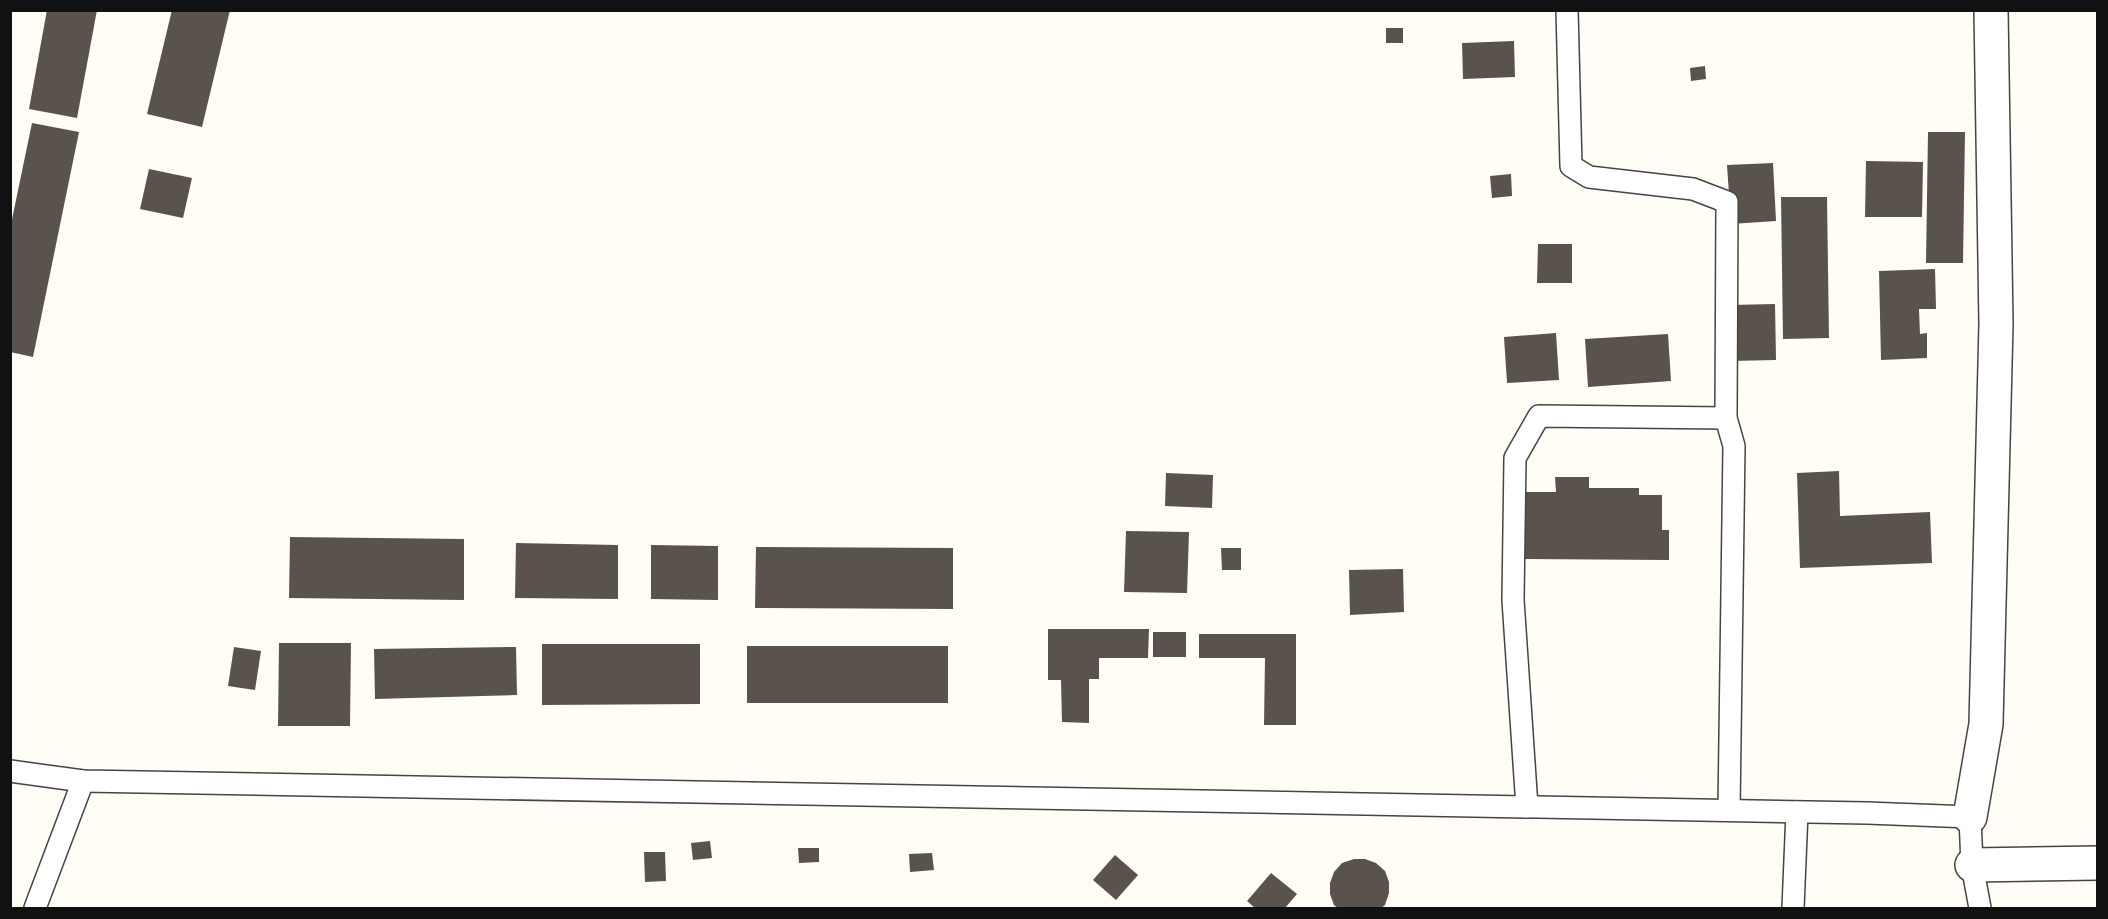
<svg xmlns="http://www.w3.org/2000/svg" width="2108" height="919" viewBox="0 0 2108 919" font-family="'Source Serif 4',serif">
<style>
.building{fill:#5a524d}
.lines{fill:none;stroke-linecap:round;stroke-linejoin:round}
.service-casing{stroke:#444;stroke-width:24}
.minor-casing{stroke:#444;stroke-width:36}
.service{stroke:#fff;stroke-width:21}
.minor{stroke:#fff;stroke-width:33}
</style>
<rect width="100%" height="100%" fill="#fffdf5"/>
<g class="building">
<path d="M47 10H97L77 118 29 109Z"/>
<path d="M172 10H230L202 127 147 114Z"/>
<rect x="1386" y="28" width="17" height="15"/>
<path d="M1514 41 1515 77 1463 79 1462 43Z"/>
<path d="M1705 66 1706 79 1691 81 1690 68Z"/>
<path d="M32 123 79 132 33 357 10 352V229Z"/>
<path d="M1928 132H1965L1963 263H1926Z"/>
<path d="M1866 161 1923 162 1922 217H1865Z"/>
<path d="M1773 163 1776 221 1731 224 1727 165Z"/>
<path d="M149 169 192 178 183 218 140 209Z"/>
<path d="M1511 174 1512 196 1492 198 1490 176Z"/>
<path d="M1781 197H1827L1829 338 1783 339Z"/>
<path d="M1538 244H1572V283H1537Z"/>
<path d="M1935 269 1936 309H1919L1920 334 1927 333V358L1881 360 1879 271Z"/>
<path d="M1775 304 1776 360 1731 361 1730 305Z"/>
<path d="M1556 333 1559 380 1507 383 1504 337Z"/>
<path d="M1668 334 1671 381 1588 387 1585 339Z"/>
<path d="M1839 471 1840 516 1930 512 1932 563 1800 568 1797 473Z"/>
<path d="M1166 473 1213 475 1212 508 1165 506Z"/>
<path d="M1555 477H1589V488H1639V495H1662V530H1669V560L1515 559 1516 492H1556Z"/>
<path d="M1126 531 1189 532 1187 593 1124 592Z"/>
<path d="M290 537 464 539V600L289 598Z"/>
<path d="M516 543 618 545V599L515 598Z"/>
<path d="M651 545 718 546V600L651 599Z"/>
<path d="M756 547 953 548V609L755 608Z"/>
<path d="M1221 548H1241V570H1222Z"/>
<path d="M1403 569 1404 612 1350 615 1349 570Z"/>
<path d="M1048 629H1149L1148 658H1099V679H1089V723L1062 722 1061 680H1048Z"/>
<rect x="1153" y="632" width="33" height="25"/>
<path d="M1199 634H1296V725H1264L1265 658H1199Z"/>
<path d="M279 643H351L350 726H278Z"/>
<path d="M542 644H700V704L542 705Z"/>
<rect x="747" y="646" width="201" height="57"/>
<path d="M234 647 261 651 255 690 228 686Z"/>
<path d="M516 647 517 695 375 699 374 649Z"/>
<path d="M710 841 712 858 693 860 691 843Z"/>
<path d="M798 848H819V862L799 863Z"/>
<path d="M644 852H665L666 881 645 882Z"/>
<path d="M932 853 934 870 910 872 909 854Z"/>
<path d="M1115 855 1138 875 1116 900 1093 880Z"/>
<path d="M1354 859H1365L1376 863 1385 871 1389 882V893L1385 905 1381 908H1338L1334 905 1330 894V883L1334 872 1342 863Z"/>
<path d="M1271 873 1297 894 1285 908H1255L1247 901Z"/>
</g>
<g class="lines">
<defs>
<g id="service">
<path d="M1567 10 1571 166 1589 177 1693 189 1727 202 1726 418 1734 446 1729 810"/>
<path d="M10 771 83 781 1867 813 1970 817 1972 865 1980 908"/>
<path d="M1527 807 1513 600 1515 458 1539 416 1726 418"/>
<path d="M35 908 83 781"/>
<path d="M1793 908 1797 812"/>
</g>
<g id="minor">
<path d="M1970 817 1986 724 1996 324 1991 10"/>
<path d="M1972 865 2098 863"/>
</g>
</defs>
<use href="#service" class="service-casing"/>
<use href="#minor" class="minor-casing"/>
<use href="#service" class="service"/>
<use href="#minor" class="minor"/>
</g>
<rect width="2108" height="919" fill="none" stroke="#111111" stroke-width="24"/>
</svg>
